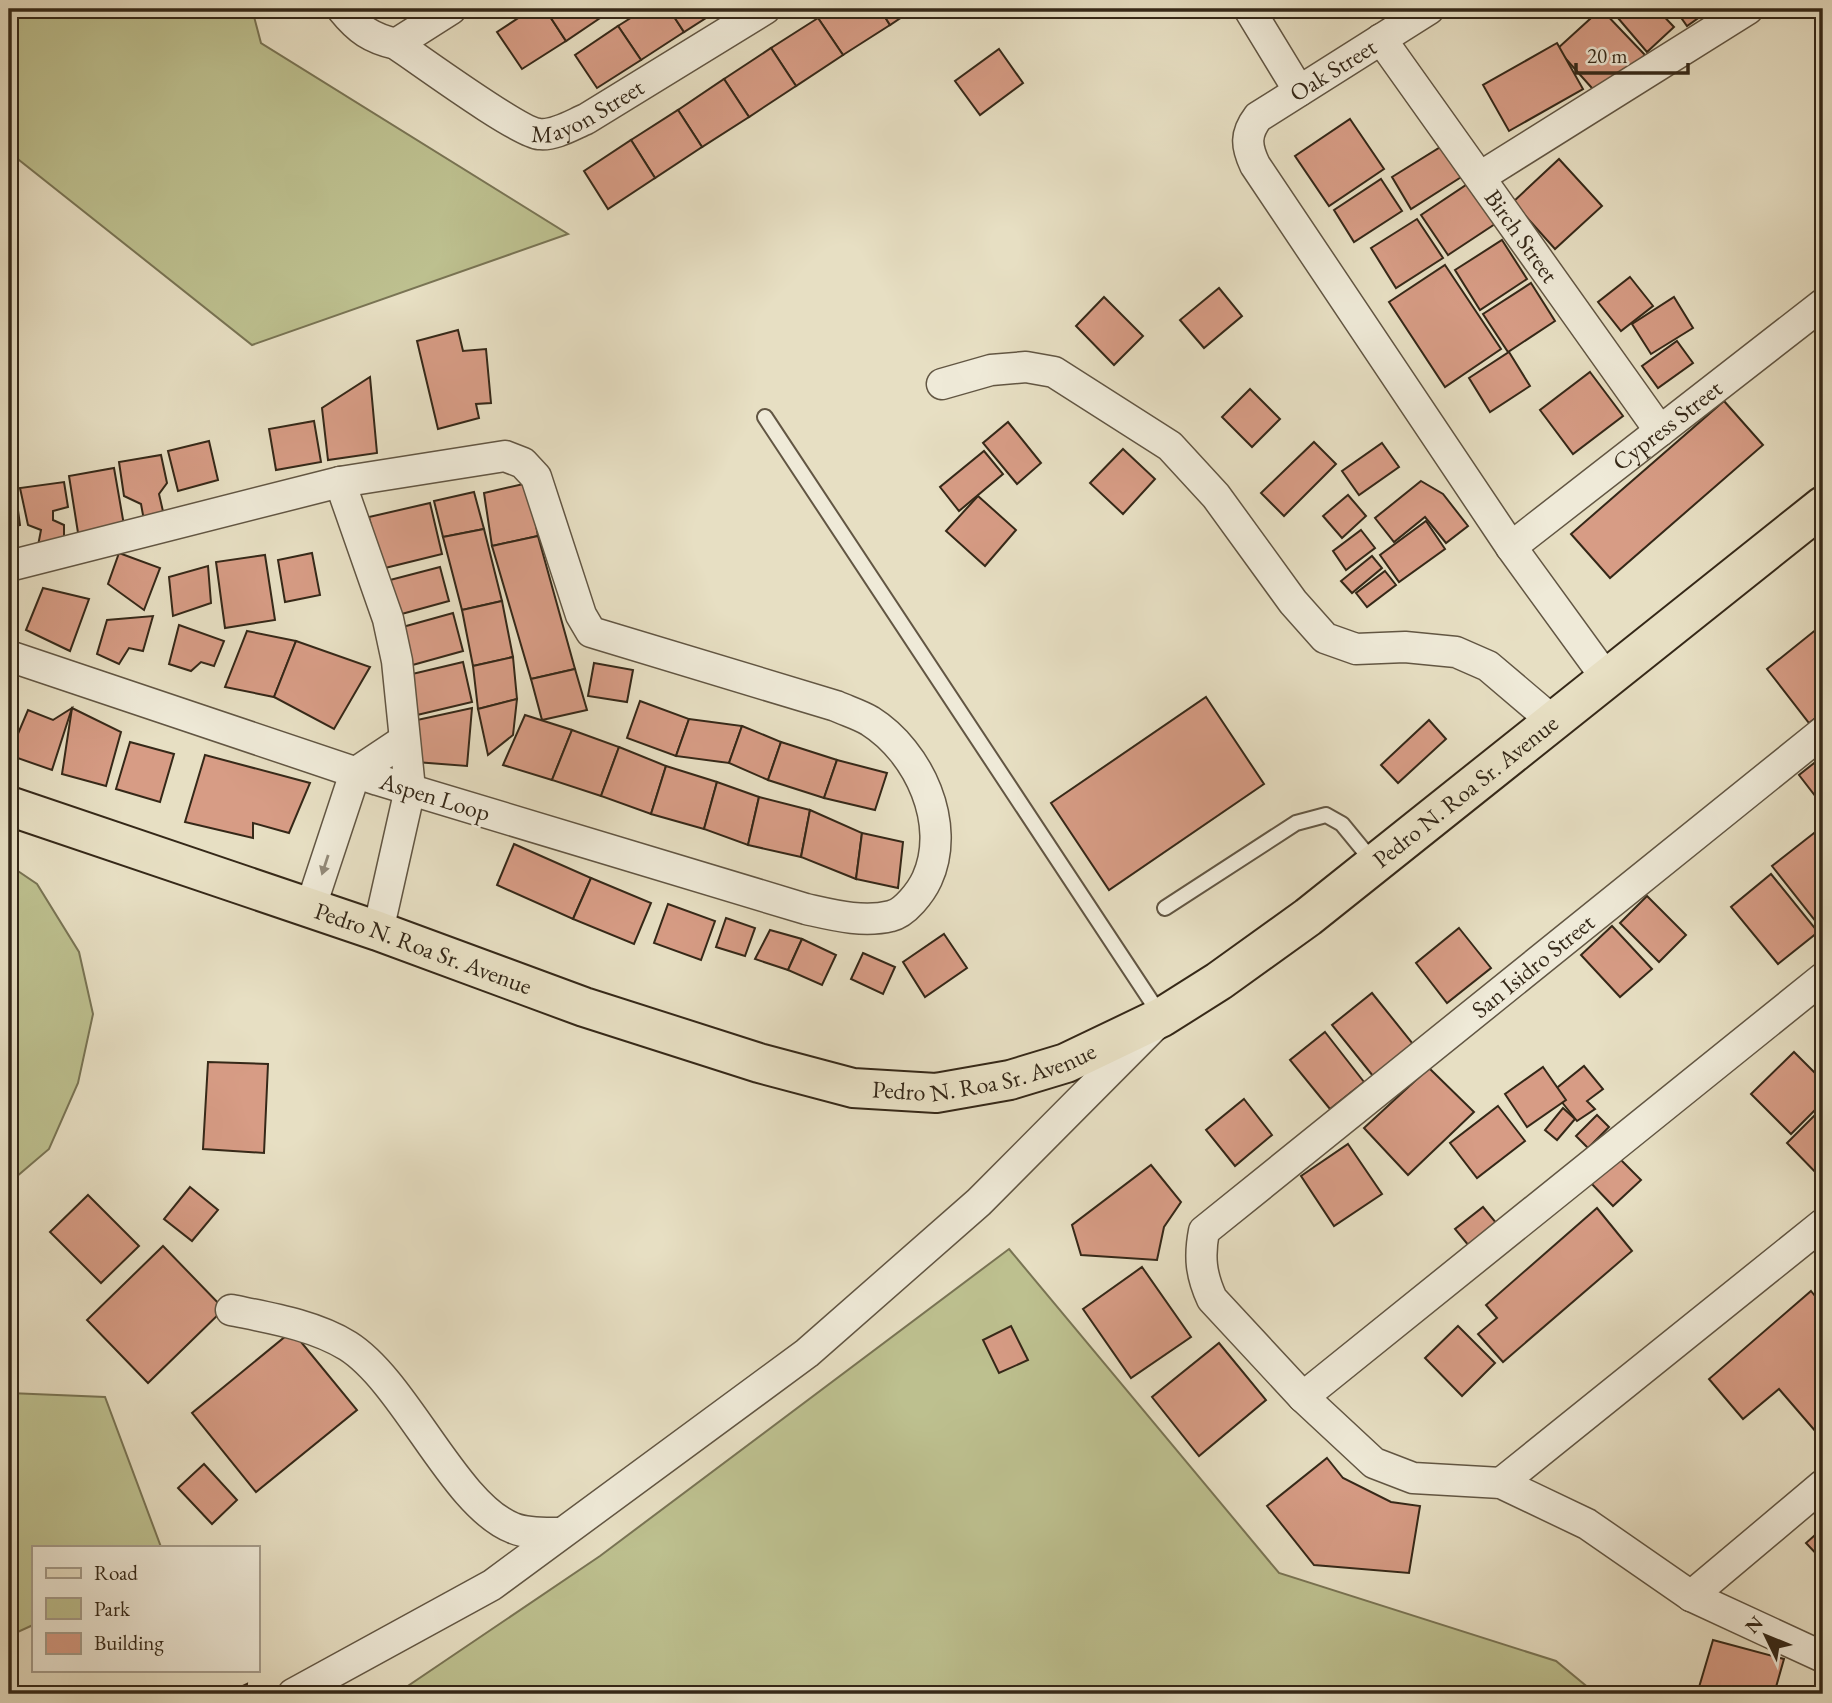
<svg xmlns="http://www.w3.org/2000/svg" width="1832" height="1703" viewBox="0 0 1832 1703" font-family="'EB Garamond',serif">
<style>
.green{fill:#bdc08f;stroke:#797454;stroke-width:2}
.building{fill:#d79c85;stroke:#352818;stroke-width:2}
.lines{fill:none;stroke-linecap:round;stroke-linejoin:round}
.lane-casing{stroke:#625643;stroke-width:18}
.street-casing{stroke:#625643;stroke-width:33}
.primary-casing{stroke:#352818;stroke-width:42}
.lane{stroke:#efead8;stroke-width:14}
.street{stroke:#efead8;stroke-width:30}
.primary{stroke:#e7dfc3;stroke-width:38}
.oneway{fill:#928978}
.labels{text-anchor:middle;stroke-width:5;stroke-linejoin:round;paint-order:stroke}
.street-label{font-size:24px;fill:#352818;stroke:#efead8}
</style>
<rect width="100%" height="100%" fill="#e7dfc3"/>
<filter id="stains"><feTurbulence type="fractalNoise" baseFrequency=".00286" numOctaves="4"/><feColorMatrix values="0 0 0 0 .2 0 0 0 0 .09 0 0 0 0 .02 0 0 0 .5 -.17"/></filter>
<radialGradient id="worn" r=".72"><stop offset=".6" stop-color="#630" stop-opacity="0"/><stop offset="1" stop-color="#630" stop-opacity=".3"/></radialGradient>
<g class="green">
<path d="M9 9H252L261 43 568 234 252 345 9 152Z"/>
<path d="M9 865 37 884 79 952 93 1014 78 1083 49 1149 9 1183Z"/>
<path d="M1009 1249 1279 1573 1556 1661 1596 1694H396L600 1556Z"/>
<path d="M9 1393 105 1397 161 1547H33V1625L9 1636Z"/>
</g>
<g class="building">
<path d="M532 9H545L566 41 522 69 497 32Z"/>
<path d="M545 9H607L609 12 566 41Z"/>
<path d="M645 9H669L684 32 641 60 618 26Z"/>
<path d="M669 9H720L684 32Z"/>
<path d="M832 9H880L890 25 843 55 818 18Z"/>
<path d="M880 9H914L890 25Z"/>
<path d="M1601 9 1645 55 1600 97 1557 49Z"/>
<path d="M1628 9H1657L1674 27 1647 52 1618 18Z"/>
<path d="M1675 9H1711L1687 26Z"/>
<path d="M818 18 843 55 796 86 771 48Z"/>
<path d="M618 26 641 60 597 88 575 55Z"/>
<path d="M1557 43 1583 89 1509 131 1483 85Z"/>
<path d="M771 48 796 86 749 117 724 79Z"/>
<path d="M999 49 1023 83 980 115 955 81Z"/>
<path d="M724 79 749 117 702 147 678 110Z"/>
<path d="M678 110 702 147 655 178 631 140Z"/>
<path d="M1350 119 1384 169 1329 206 1295 156Z"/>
<path d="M631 140 655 178 608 209 584 171Z"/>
<path d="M1447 143 1466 174 1411 209 1392 177Z"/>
<path d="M1559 159 1602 206 1555 249 1513 202Z"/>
<path d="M1381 179 1402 211 1354 242 1334 210Z"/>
<path d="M1472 181 1498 222 1448 255 1421 215Z"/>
<path d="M1417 219 1443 258 1396 288 1371 248Z"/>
<path d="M1502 240 1527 279 1480 310 1455 270Z"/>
<path d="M1445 265 1501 349 1445 387 1389 302Z"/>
<path d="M1630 277 1653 306 1621 331 1598 302Z"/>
<path d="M1531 283 1555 321 1508 352 1483 314Z"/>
<path d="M1219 288 1242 316 1204 348 1180 320Z"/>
<path d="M1104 297 1143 336 1114 365 1076 326Z"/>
<path d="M1674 297 1693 328 1651 354 1632 324Z"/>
<path d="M458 330 463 351 486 349 491 403 476 404 479 418 438 429 417 341Z"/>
<path d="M1677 341 1693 363 1658 388 1642 366Z"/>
<path d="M1509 352 1530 386 1490 412 1469 378Z"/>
<path d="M1590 372 1623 416 1573 454 1540 410Z"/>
<path d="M370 377 377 453 328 460 322 408Z"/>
<path d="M1250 389 1280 419 1252 447 1222 417Z"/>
<path d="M1724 401 1763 445 1610 578 1571 534Z"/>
<path d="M314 421 321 462 276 470 269 429Z"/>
<path d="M1008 422 1041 463 1017 484 983 443Z"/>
<path d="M209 441 218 480 178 491 168 451Z"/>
<path d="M1314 442 1336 464 1284 516 1261 493Z"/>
<path d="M1382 443 1399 467 1359 495 1342 471Z"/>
<path d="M1123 449 1155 479 1123 514 1090 483Z"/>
<path d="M984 451 1003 474 959 511 940 487Z"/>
<path d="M161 455 167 483 159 494 165 520 145 526 141 504 124 496 119 462Z"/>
<path d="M114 468 125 531 79 539 69 476Z"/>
<path d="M14 481 20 525 9 528V482Z"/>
<path d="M1421 481 1443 494 1468 526 1446 543 1425 517 1394 542 1375 518Z"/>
<path d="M64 482 68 507 53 511V520L64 525V545L37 551 41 530 28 525 20 488Z"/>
<path d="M528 483 538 536 492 546 484 493Z"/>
<path d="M474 492 484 529 443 537 434 501Z"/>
<path d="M1348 495 1366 516 1342 538 1323 516Z"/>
<path d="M978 496 1016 530 985 566 946 531Z"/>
<path d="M430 503 442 554 381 569 369 517Z"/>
<path d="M1426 521 1445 549 1399 582 1380 555Z"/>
<path d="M484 529 502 601 462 610 443 537Z"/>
<path d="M1361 530 1375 548 1346 570 1333 551Z"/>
<path d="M538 536 575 669 531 679 492 546Z"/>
<path d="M119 553 160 568 144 610 108 584Z"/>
<path d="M312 553 320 595 285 602 278 560Z"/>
<path d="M265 555 275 620 225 628 216 562Z"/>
<path d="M1372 556 1382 568 1352 593 1341 581Z"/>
<path d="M208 566 211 603 173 616 169 577Z"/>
<path d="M440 567 449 601 398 615 390 580Z"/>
<path d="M1385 571 1396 585 1367 607 1356 593Z"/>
<path d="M43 588 89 599 70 651 26 630Z"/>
<path d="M502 601 513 657 473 666 462 610Z"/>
<path d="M453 613 463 651 409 666 399 628Z"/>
<path d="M153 616 143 651 129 648 119 664 97 654 107 620Z"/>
<path d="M1823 624V712L1809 723 1767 669Z"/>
<path d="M179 625 224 641 214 666 201 662 191 671 169 664Z"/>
<path d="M247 631 296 641 274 697 225 687Z"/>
<path d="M296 641 370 667 334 729 274 697Z"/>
<path d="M513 657 517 699 478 709 473 666Z"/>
<path d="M463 662 472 702 417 715 408 675Z"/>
<path d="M594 663 633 670 627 702 588 696Z"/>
<path d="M575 669 587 710 542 720 531 679Z"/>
<path d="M1206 697 1264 784 1109 890 1051 803Z"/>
<path d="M517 699 513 735 488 755 478 709Z"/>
<path d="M640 701 689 719 676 756 627 738Z"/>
<path d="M72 708 121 732 106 786 62 774Z"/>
<path d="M72 708 52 770 9 755 28 710 53 720Z"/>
<path d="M472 708 467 766 416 762 408 722Z"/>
<path d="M525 715 572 730 552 780 503 765Z"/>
<path d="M689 719 742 726 729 763 676 756Z"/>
<path d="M1429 720 1446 739 1398 783 1381 765Z"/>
<path d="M9 722 17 725 9 746Z"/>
<path d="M742 726 781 742 768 780 729 763Z"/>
<path d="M572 730 619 747 601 796 552 780Z"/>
<path d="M130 742 174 754 160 802 116 789Z"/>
<path d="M781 742 837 760 824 798 768 780Z"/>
<path d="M619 747 666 766 651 814 601 796Z"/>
<path d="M205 755 310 783 289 833 253 823V838L185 822Z"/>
<path d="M1823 756V806L1799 775Z"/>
<path d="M837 760 887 773 875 810 824 798Z"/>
<path d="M666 766 717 782 704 829 651 814Z"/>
<path d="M717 782 759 797 748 845 704 829Z"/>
<path d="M759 797 810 810 801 857 748 845Z"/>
<path d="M810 810 862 833 856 879 801 857Z"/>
<path d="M1823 826V918L1817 923 1772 866Z"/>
<path d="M862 833 903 842 898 888 856 879Z"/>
<path d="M514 844 591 878 573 919 497 885Z"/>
<path d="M1771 874 1818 932 1778 964 1731 907Z"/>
<path d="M591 878 651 903 634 944 573 919Z"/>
<path d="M1647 896 1686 935 1659 962 1620 923Z"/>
<path d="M668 904 715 921 701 960 654 943Z"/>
<path d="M726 918 755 928 745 956 716 947Z"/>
<path d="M1612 926 1652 969 1620 997 1581 955Z"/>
<path d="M1459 928 1491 968 1447 1003 1416 963Z"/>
<path d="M770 930 802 939 788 970 755 959Z"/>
<path d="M944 934 967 968 925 997 903 962Z"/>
<path d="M802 939 836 955 822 985 788 970Z"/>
<path d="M863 953 895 967 883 994 851 979Z"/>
<path d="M1372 993 1413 1044 1373 1076 1332 1025Z"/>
<path d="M1325 1032 1364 1082 1330 1109 1290 1060Z"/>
<path d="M1794 1052 1823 1081V1102L1791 1134 1751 1094Z"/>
<path d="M208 1062 268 1064 264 1153 203 1149Z"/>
<path d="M1584 1066 1603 1089 1587 1101 1595 1109 1577 1121 1553 1091Z"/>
<path d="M1543 1067 1566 1100 1527 1127 1505 1094Z"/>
<path d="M1429 1068 1474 1112 1408 1175 1364 1128Z"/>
<path d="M1244 1099 1272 1135 1235 1166 1206 1130Z"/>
<path d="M1498 1106 1525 1141 1477 1178 1450 1143Z"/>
<path d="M1823 1107V1180L1787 1143Z"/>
<path d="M1563 1108 1575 1119 1557 1140 1545 1130Z"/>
<path d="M1597 1115 1609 1127 1588 1148 1576 1136Z"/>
<path d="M1348 1144 1382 1194 1334 1226 1301 1176Z"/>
<path d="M1616 1155 1641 1180 1613 1206 1589 1181Z"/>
<path d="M1151 1165 1181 1202 1164 1227 1157 1260 1081 1255 1072 1225Z"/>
<path d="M190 1187 218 1210 192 1241 164 1219Z"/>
<path d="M88 1195 139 1246 101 1283 50 1232Z"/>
<path d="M1483 1207 1502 1230 1474 1252 1455 1229Z"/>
<path d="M1597 1208 1632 1251 1503 1362 1478 1334 1497 1318 1486 1305Z"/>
<path d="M163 1246 224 1309 148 1383 87 1320Z"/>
<path d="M1142 1267 1191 1337 1131 1378 1083 1309Z"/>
<path d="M1811 1291 1823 1306V1440L1779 1389 1743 1419 1709 1379Z"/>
<path d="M1011 1326 1028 1360 999 1373 983 1340Z"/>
<path d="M1458 1326 1495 1363 1462 1396 1425 1358Z"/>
<path d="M292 1331 357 1410 256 1492 192 1413Z"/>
<path d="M1219 1343 1266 1400 1199 1456 1152 1397Z"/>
<path d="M1327 1458 1343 1478 1391 1502 1420 1506 1409 1573 1314 1565 1267 1506Z"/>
<path d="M204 1464 237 1500 212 1524 178 1488Z"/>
<path d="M1823 1528V1561L1806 1543Z"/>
<path d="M1713 1640 1784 1659 1774 1694H1697Z"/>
<path d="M247 1684 246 1694H226Z"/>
</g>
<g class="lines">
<defs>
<g id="lane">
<path d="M765 417 1161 1016"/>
<path d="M1165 908 1296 823 1326 815 1342 824 1374 863"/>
</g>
<g id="street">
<path id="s1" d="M342 9C359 30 371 38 396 44 420 60 518 132 539 134 554 136 572 125 586 119L765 9"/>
<path d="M1249 9 1299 91"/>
<path d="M1429 9 1258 117C1245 134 1246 146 1255 165L1511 547 1607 679"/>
<path id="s2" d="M1381 39 1660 431"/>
<path d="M396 44 451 9"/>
<path d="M1480 177 1748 9"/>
<path d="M942 384 991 370 1026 367 1054 372 1170 446 1216 496 1293 602 1325 638 1356 649 1405 647 1456 652 1488 666 1554 722"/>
<path d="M340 482 388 619 397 661 410 789 378 931"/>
<path id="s3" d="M1511 547 1823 304"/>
<path d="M9 566 340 482 505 456 523 463 536 477 581 615 591 632 836 706C847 711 860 715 870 721 919 752 952 824 927 879 921 892 905 913 891 916 863 923 833 915 806 909L378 780 9 656"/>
<path d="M1823 732 1204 1231C1199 1257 1201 1275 1212 1299L1303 1397 1374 1463 1413 1478 1501 1483 1587 1524 1691 1596 1823 1657"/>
<path d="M310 909 355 773 403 741"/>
<path d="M231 1310C270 1318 314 1325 348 1346 406 1383 454 1505 513 1528 527 1534 546 1533 561 1533"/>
<path d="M1303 1397 1823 978"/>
<path d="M1501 1483 1823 1224"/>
<path d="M1691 1596 1823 1485"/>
<path d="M293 1694 492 1585 807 1353 979 1202 1155 1025"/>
</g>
<g id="primary">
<path id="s4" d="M9 806 378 931 584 1007 759 1063 853 1088 936 1093 1010 1080 1066 1063 1162 1017 1219 981 1308 917 1823 506"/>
</g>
</defs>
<use href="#lane" class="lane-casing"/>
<use href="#street" class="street-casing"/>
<use href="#primary" class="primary-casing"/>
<use href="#lane" class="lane"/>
<use href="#street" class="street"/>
<use href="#primary" class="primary"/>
</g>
<defs><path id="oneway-solid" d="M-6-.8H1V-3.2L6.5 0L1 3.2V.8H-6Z" transform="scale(1.75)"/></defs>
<use class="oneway" href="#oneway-solid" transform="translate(325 865) rotate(108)"/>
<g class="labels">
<g class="street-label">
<text transform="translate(1333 70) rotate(-32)" y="8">Oak Street</text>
<text dy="8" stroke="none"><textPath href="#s1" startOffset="289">Mayon Street</textPath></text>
<text dy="8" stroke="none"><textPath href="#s2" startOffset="242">Birch Street</textPath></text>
<text dy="8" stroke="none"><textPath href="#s3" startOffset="198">Cypress Street</textPath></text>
<text dy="8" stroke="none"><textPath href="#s4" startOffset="1592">Pedro N. Roa Sr. Avenue</textPath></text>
<text transform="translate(435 797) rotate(17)" y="8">Aspen Loop</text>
<text dy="8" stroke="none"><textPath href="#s4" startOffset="438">Pedro N. Roa Sr. Avenue</textPath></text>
<text transform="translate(1533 966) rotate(-39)" y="8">San Isidro Street</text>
<text dy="8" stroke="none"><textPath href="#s4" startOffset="1024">Pedro N. Roa Sr. Avenue</textPath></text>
</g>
</g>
<rect width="1832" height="1703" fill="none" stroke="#e7dfc3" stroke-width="35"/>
<rect x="10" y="10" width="1811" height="1682" fill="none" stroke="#352818" stroke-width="3.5"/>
<rect x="18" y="18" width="1797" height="1668" fill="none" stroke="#352818" stroke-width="2"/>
<rect x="32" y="1546" width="228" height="126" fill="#efead8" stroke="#a59c8b" stroke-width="2"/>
<rect x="46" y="1568" width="35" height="10" fill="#e7dfc3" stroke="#a59c8b" stroke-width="2"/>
<text x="94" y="1580" font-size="21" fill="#352818">Road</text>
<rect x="46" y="1598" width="35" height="21" fill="#bdc08f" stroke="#a59c8b" stroke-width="2"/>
<text x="94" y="1616" font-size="21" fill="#352818">Park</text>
<rect x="46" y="1633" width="35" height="21" fill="#d79c85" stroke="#a59c8b" stroke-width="2"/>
<text x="94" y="1650" font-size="21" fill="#352818">Building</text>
<g transform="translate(1766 1636) rotate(313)" stroke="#efead8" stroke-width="5" paint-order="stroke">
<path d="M0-5L12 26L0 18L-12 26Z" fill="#352818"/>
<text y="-10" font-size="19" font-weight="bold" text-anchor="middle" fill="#352818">N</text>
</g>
<path d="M1576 63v10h112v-10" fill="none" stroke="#352818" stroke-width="3.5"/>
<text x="1587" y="63" font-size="21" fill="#352818" stroke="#efead8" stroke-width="5" paint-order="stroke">20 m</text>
<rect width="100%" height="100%" filter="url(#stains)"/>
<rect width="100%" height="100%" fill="url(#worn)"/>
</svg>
